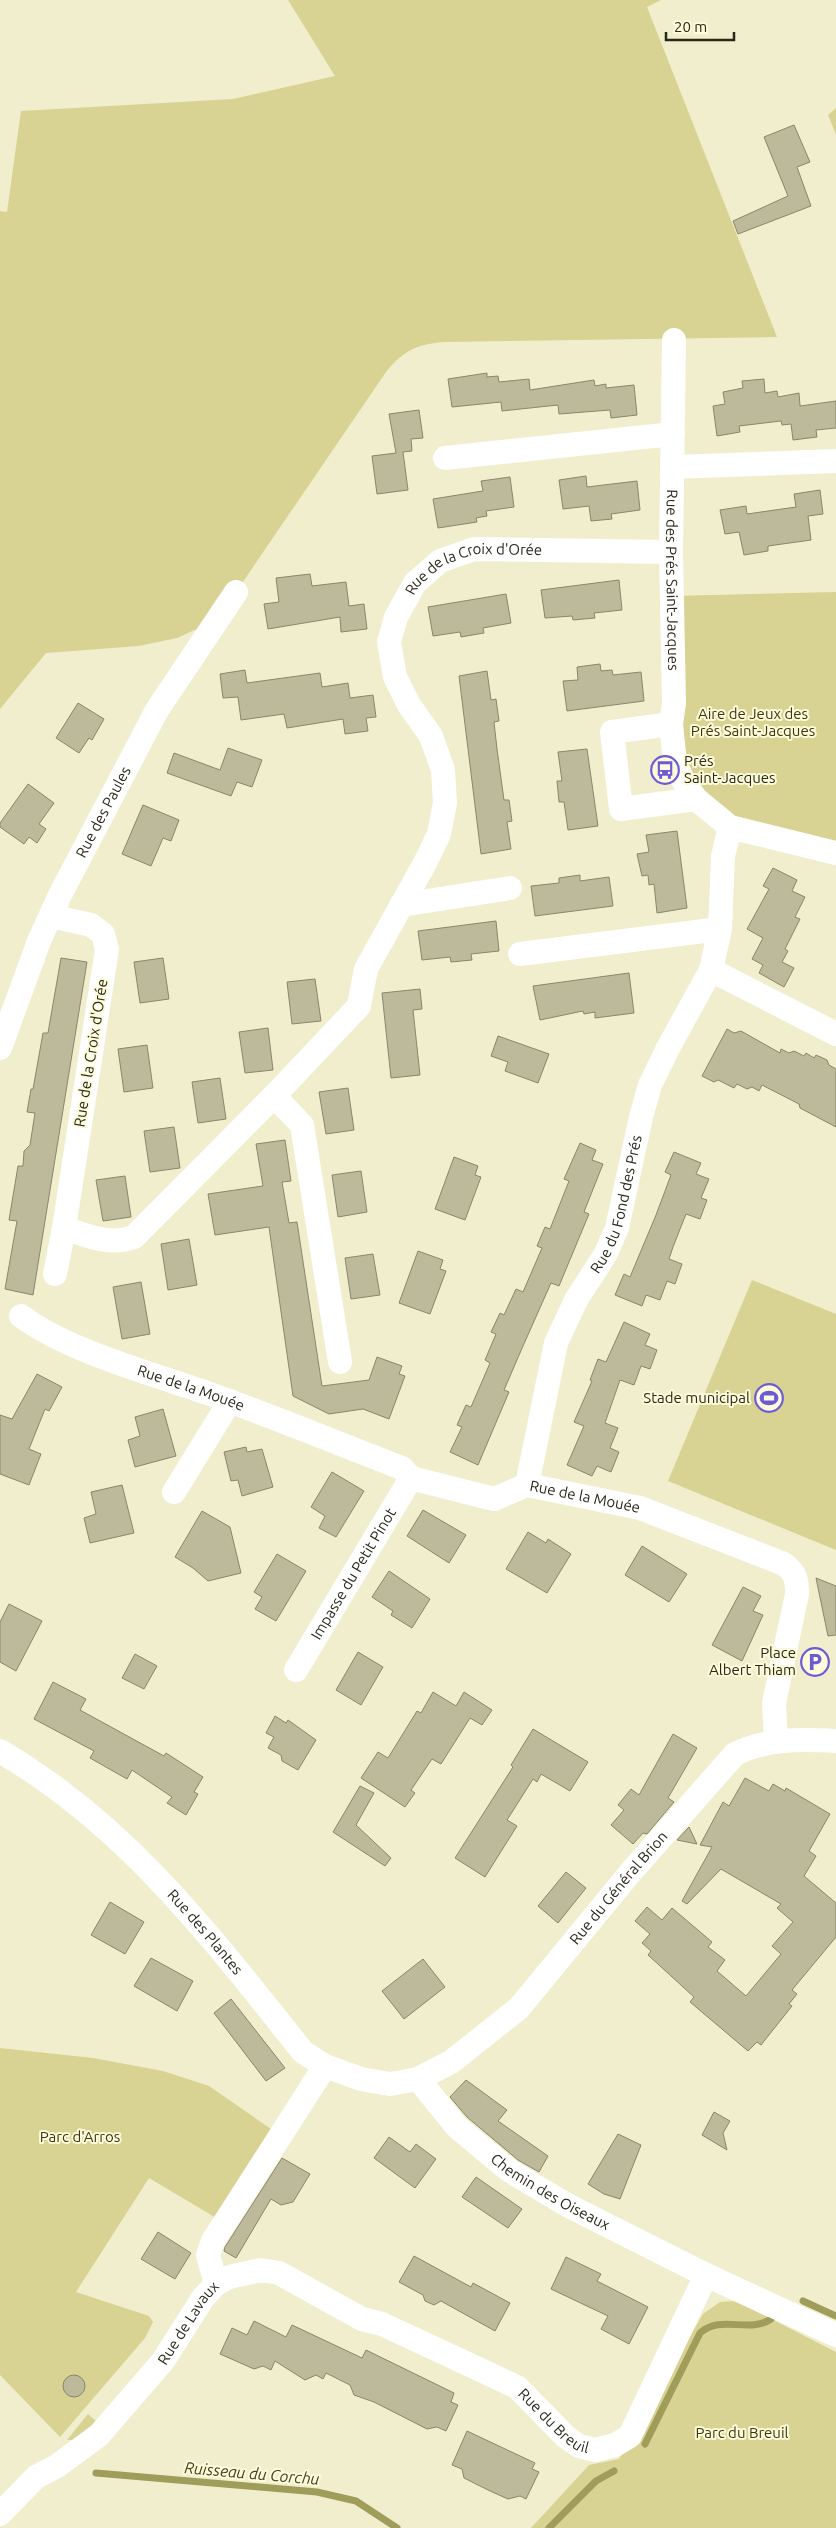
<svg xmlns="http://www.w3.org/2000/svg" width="836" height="2528" viewBox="0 0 836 2528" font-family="Ubuntu,sans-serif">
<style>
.green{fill:#d8d392}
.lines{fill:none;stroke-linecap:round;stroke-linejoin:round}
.stream{stroke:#a09c59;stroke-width:7}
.building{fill:#bcba9a;stroke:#898769}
.street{stroke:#fff;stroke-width:24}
.labels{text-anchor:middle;stroke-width:4;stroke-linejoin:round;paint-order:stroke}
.street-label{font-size:15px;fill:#28281b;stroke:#fdfbda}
.park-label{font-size:15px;fill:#3a3710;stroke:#fdfbda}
.poi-label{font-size:15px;fill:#28281b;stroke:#fdfbda;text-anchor:end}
.water-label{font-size:16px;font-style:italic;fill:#45421c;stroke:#fdfbda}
</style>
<rect width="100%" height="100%" fill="#f0eecd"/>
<g class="green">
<path d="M288 0H661L647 7 777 337 443 342C416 345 404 350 386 372L236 592 199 628 177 638 139 646 46 653 0 709V211L7 212 21 111 233 99 335 76Z"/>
<path d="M836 108V135L828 115Z"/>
<path d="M836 592V853L730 827 683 780 671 596Z"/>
<path d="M752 1280 836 1314V1550L668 1481Z"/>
<path d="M0 2048 93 2058 163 2071 209 2086 271 2129 218 2219 149 2178 76 2292 149 2316 153 2322 145 2338 60 2437 0 2375Z"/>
<path d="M736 2301 836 2352V2528H531L589 2465 619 2459 703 2314 720 2302Z"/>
<path d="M88 2414 98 2423 75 2440H67Z"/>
</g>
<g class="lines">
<g class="stream">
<path d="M803 2301 836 2316"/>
<path d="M645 2444 700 2333C721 2314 749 2334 771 2319"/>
<path d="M96 2473 317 2492 356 2501 397 2528"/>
<path d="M549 2528 596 2481 614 2471"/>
</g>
</g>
<g class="building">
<path d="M794 125 810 162 797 167 811 206 738 234 733 221 788 196 764 137Z"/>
<path d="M487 373V377L498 376 499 382 529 379 530 390 594 380 595 386 606 384V388L634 385 637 415 611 418 610 410 559 414 558 405 502 411 501 402 452 407 448 379Z"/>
<path d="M764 379 765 393 777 391 778 397 799 393 800 406 836 401V428L816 430 817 437 793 440 791 424 782 425 781 421 739 426 740 432 717 436 713 406 725 404 723 392 743 388 742 381Z"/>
<path d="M419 410 423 438 411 439 412 451 403 452 408 490 377 494 372 456 396 453 389 414Z"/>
<path d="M586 476 587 487 637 481 640 510 611 514 612 519 591 521 589 506 563 509 559 480Z"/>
<path d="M510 477 514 507 486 511 487 516 476 518 477 522 438 528 433 499 483 491 481 481Z"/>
<path d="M820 490 823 514 808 516 811 540 768 546V551L744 555 739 532 725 534 720 510 746 506 747 514 796 507 794 494Z"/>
<path d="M310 574 312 586 346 582 349 606 364 604 367 629 341 632 340 617 268 629 264 604 279 602 276 578Z"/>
<path d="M619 580 622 610 594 613 595 618 573 620 572 616 545 618 541 590Z"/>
<path d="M506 594 511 623 483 628 484 633 461 637 460 632 433 636 428 607Z"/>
<path d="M600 664 601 671 612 670 613 675 641 672 644 701 567 711 563 681 578 680 577 667Z"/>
<path d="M245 670 247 683 320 673 322 687 348 683 350 698 373 695 376 717 366 718 368 731 345 734 343 719 287 728 284 714 241 720 238 697 223 698 220 674Z"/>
<path d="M487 671 491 700 496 699 499 721 494 722 497 749 504 800H509L512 821 507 822 511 849 481 854 459 676Z"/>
<path d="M78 703 104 719 92 740 89 738 79 753 56 738Z"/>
<path d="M228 748 262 760 252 787 237 782 231 796 167 773 174 753 220 770Z"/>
<path d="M587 749 598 826 568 830 564 802H559L557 781H562L558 752Z"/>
<path d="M28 784 54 803 39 824 46 829 37 843 29 837 24 844 0 827V823Z"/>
<path d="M143 805 179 820 171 841 163 838 151 866 122 854Z"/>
<path d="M677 831 687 908 657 913 654 884 649 885 648 875 642 876 637 854 649 852 646 835Z"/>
<path d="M773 868 797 880 792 891 805 897 795 917 800 919 785 949 788 951 782 962 794 968 784 987 759 973 763 965 752 959 763 938 747 929 769 889 763 886Z"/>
<path d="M580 875V881L609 877 613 906 535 916 531 886 559 883V878Z"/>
<path d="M496 921 499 951 471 954 472 960 451 962 450 957 422 960 418 931Z"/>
<path d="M61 958 87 962 33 1295 5 1289 17 1221 9 1220 18 1166H23L24 1151 30 1145 35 1113 27 1112 31 1089H33L43 1033H48Z"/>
<path d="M163 958 169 999 140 1003 134 962Z"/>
<path d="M629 973 634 1013 595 1018V1012L584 1014 583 1011 540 1020 533 986Z"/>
<path d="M315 979 321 1021 292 1024 287 982Z"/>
<path d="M420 989 422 1009 413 1010 420 1075 391 1078 382 993Z"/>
<path d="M268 1028 273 1070 245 1073 239 1032Z"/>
<path d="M727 1029 734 1033 741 1031 780 1053 781 1049 789 1053 794 1051 804 1056 806 1053 814 1058 816 1055 827 1060 829 1065 836 1069V1127L800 1108 799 1104 762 1085 759 1091 752 1087 747 1089 737 1084 734 1088 718 1080 714 1082 702 1076Z"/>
<path d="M498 1036 549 1054 538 1083 505 1071 508 1062 491 1056Z"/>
<path d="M147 1045 153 1088 124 1092 118 1049Z"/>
<path d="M220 1078 226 1119 198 1123 192 1082Z"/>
<path d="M348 1088 354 1130 326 1134 319 1092Z"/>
<path d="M174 1127 180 1168 150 1172 144 1131Z"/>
<path d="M285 1140 291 1181 282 1182 289 1223 297 1222 322 1386 369 1380 377 1357 402 1366 399 1374 405 1376 389 1419 363 1409 329 1414 293 1396 269 1227 215 1235 208 1194 263 1186 256 1144Z"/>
<path d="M580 1143 596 1150 592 1160 603 1164 584 1212 589 1214 559 1286 551 1283 523 1346 504 1390 509 1392 478 1465 450 1452 462 1427 457 1425 466 1405 471 1407 490 1363 485 1360 496 1334 491 1332 500 1313 504 1315 516 1289 523 1292 542 1248 537 1246 545 1227 550 1229 569 1181 564 1179Z"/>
<path d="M674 1152 701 1163 696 1174 709 1179 701 1198 707 1200 700 1219 686 1214 673 1247 669 1259 682 1264 675 1284 667 1281 660 1300 646 1295 642 1306 615 1295 624 1274 630 1277 656 1215 671 1175 665 1172Z"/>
<path d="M454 1157 478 1166 475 1175 481 1177 465 1220 435 1209Z"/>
<path d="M361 1171 367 1212 338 1217 332 1175Z"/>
<path d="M125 1176 131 1217 103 1221 96 1180Z"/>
<path d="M189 1239 197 1285 168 1290 161 1244Z"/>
<path d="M418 1251 443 1260 440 1269 446 1271 430 1314 399 1303Z"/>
<path d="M373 1254 380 1295 351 1299 345 1258Z"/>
<path d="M141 1282 150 1334 122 1339 113 1287Z"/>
<path d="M624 1322 650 1334 645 1345 657 1350 650 1369 641 1366 634 1385 620 1380 605 1423 618 1428 610 1448 619 1452 611 1472 597 1466 592 1476 567 1465 584 1426 574 1422 592 1381 590 1380 598 1359 606 1362Z"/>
<path d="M37 1374 62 1387 49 1411 45 1409 29 1449 41 1454 29 1485 0 1474V1415L12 1419Z"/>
<path d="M163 1409 176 1456 135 1467 128 1440 140 1436 135 1417Z"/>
<path d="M246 1447 247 1452 262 1449 273 1487 242 1496 238 1480 231 1481 224 1452Z"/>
<path d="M332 1472 364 1491 336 1537 319 1528 325 1516 311 1507Z"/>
<path d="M122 1485 134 1533 90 1543 84 1518 96 1514 91 1492Z"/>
<path d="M423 1510 466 1535 449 1563 407 1536Z"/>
<path d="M202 1511 230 1527 241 1573 208 1581 193 1568 175 1557Z"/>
<path d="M528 1532 546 1543 548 1539 571 1554 547 1593 506 1569Z"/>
<path d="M642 1546 687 1574 669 1602 625 1575Z"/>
<path d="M277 1554 306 1571 276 1621 255 1609 262 1597 254 1592Z"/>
<path d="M389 1571 430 1599 412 1628 391 1615 393 1611 372 1597Z"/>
<path d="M816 1578 836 1586V1635L828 1636Z"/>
<path d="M743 1587 761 1596 753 1611 763 1615 742 1661 712 1645Z"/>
<path d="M9 1604 42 1621 16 1671 0 1662V1622Z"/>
<path d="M358 1652 383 1667 361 1705 336 1690Z"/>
<path d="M135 1654 157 1666 144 1689 122 1678Z"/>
<path d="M53 1682 86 1699 80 1710 164 1756 166 1753 203 1777 194 1792 198 1794 186 1815 167 1803 172 1797 132 1770 127 1779 90 1758 94 1751 34 1719Z"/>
<path d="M433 1692 456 1706 464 1692 492 1710 482 1725 470 1718 441 1764 432 1759 411 1790 415 1793 405 1807 361 1778 378 1752 388 1758 417 1711 421 1713Z"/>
<path d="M275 1716 286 1723 288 1720 316 1740 298 1770 282 1761 281 1755 268 1748 274 1737 266 1733Z"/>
<path d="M533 1729 588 1762 570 1791 541 1774 537 1782 533 1779 507 1820 517 1826 485 1877 455 1858 513 1767 511 1765Z"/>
<path d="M673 1734 697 1748 668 1798 674 1802 647 1834 643 1833 633 1844 611 1825 624 1810 618 1805 631 1789 639 1795Z"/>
<path d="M745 1778 769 1791 773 1784 785 1791 786 1788 830 1814 809 1851 816 1856 804 1876 836 1903V1937L792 1990 797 1994 789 2004 792 2006 761 2045 757 2042 748 2051 690 2002 694 1997 648 1955 651 1951 642 1943 650 1934 635 1921 647 1907 662 1920 672 1908 712 1942 708 1947 725 1960 717 1971 746 1996 781 1954 772 1946 793 1922 777 1908 781 1904 721 1869 687 1904 682 1901 712 1847 700 1845 723 1802 729 1806Z"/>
<path d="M360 1786 374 1793 356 1825 391 1858 385 1866 333 1832Z"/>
<path d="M689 1827 697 1844 677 1840Z"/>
<path d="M566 1872 586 1888 558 1923 538 1906Z"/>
<path d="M110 1902 144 1922 125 1954 91 1935Z"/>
<path d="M151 1958 193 1981 177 2011 134 1986Z"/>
<path d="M423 1959 445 1987 404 2019 382 1991Z"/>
<path d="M231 1999 285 2068 266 2081 214 2013Z"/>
<path d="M466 2080 507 2110 498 2121 548 2156 539 2172 518 2160 467 2117 450 2097Z"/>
<path d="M714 2112 730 2121 723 2133 727 2150 702 2135Z"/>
<path d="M618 2134 641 2145 620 2199 604 2194 588 2184Z"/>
<path d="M389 2137 410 2152 416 2144 436 2159 415 2188 374 2158Z"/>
<path d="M282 2158 310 2174 293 2202 281 2205 271 2199 236 2258 224 2251 225 2247Z"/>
<path d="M476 2177 522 2209 508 2228 462 2197Z"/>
<path d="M158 2232 191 2253 175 2279 141 2259Z"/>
<path d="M414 2256 471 2287 473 2283 510 2303 495 2331 441 2301 434 2305 425 2301 423 2295 399 2282Z"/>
<path d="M566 2257 601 2274 597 2281 648 2307 629 2344 601 2329 608 2316 551 2289Z"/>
<path d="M254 2321 286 2337 292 2325 362 2358 366 2350 454 2393 451 2402 458 2405 446 2431 437 2427 427 2429 374 2402 354 2395 350 2385 326 2373 323 2379 316 2375 305 2380 275 2361 271 2370 263 2366 254 2369 220 2354 232 2328 247 2335Z"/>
<circle cx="74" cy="2386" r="11"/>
<path d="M467 2431 535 2463 532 2469 539 2472 526 2499 520 2496 508 2499 490 2491 464 2478 462 2469 452 2465Z"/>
</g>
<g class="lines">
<g class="street">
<path id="s1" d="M674 340 671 552 674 703 671 724 675 763 683 780 696 799 730 827 836 853"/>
<path d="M445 458 673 434"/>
<path d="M672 467 836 461"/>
<path d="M671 724 612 732 621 809 696 799"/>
<path d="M401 905 510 888"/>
<path d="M51 916 91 925 103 934 107 949 64 1228 55 1274"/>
<path d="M520 954 720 929"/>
<path d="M711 970 836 1034"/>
<path id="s2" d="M0 1048 39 941 61 893 157 710 236 592"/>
<path d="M274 1096 302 1125 340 1362"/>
<path id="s3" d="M64 1228C88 1236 109 1246 134 1237L274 1096 359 1006 366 969 425 863 439 834 445 803 443 770 431 736 409 705 395 677 389 642 396 617 415 583 440 561 474 549 671 552"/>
<path id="s4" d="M21 1316C68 1351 150 1373 207 1393 272 1416 337 1443 402 1468L411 1478 494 1499 527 1485 640 1508 784 1564C796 1573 797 1580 797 1594L774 1703 776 1741"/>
<path id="s5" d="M527 1485 556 1343 576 1300 605 1255 617 1228 641 1117 650 1085 668 1048 711 970 720 929 723 856 730 827"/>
<path d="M174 1492 230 1401"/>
<path id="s6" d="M296 1670 411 1478"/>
<path id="s7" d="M0 1751C128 1826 212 1938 303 2052L325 2066 361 2079 390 2084 418 2079 451 2062 519 2008 630 1873 735 1754C768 1738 801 1739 836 1741"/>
<path id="s8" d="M418 2079 457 2127 510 2171 567 2205 706 2275 836 2335"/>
<path d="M216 2284 208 2255 213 2241 325 2066"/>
<path id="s9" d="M0 2514 36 2477 57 2466 99 2435 163 2361 203 2298 216 2284 229 2277 261 2270 279 2273 362 2319 382 2324 517 2387 566 2437 579 2446 595 2450 615 2445 630 2436 706 2275"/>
</g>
</g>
<defs>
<symbol id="bus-ring" viewBox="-11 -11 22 22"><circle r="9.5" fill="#fdfbda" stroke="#6c5bd5" stroke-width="1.5"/><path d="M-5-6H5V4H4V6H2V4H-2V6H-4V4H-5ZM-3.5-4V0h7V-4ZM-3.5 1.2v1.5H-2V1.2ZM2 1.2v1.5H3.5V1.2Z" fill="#6c5bd5"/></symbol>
<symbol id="stadium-ring" viewBox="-11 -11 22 22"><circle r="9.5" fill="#fdfbda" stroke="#6c5bd5" stroke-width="1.5"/><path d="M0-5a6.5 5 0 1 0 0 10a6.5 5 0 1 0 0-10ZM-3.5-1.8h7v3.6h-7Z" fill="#6c5bd5"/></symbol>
<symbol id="parking-ring" viewBox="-11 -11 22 22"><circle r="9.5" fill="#fdfbda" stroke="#6c5bd5" stroke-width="1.5"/><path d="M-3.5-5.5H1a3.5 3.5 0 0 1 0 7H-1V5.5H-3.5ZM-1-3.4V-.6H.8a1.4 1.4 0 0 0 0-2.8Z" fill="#6c5bd5"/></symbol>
</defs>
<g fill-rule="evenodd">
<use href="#bus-ring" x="649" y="754" width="32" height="32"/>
<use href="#stadium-ring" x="753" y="1382" width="32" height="32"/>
<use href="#parking-ring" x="799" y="1646" width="32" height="32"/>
</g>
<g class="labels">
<g class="street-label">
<text dy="5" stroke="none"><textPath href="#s3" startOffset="919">Rue de la Croix d'Orée</textPath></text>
<text dy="5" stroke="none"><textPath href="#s1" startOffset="240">Rue des Prés Saint-Jacques</textPath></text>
<text dy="5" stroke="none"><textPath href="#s2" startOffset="258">Rue des Paules</textPath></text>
<text transform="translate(91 1053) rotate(-81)" y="5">Rue de la Croix d'Orée</text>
<text dy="5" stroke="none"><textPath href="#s5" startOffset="298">Rue du Fond des Prés</textPath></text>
<text dy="5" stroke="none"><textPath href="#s4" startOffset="185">Rue de la Mouée</textPath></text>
<text dy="5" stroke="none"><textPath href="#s4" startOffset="605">Rue de la Mouée</textPath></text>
<text dy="5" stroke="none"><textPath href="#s6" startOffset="112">Impasse du Petit Pinot</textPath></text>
<text dy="5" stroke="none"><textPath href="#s7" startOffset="832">Rue du Général Brion</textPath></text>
<text dy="5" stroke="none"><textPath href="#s7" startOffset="275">Rue des Plantes</textPath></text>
<text dy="5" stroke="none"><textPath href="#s8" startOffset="176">Chemin des Oiseaux</textPath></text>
<text dy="5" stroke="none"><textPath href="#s9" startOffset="271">Rue de Lavaux</textPath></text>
<text dy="5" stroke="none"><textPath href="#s9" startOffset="700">Rue du Breuil</textPath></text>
</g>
<g class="park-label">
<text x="753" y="719">Aire de Jeux des<tspan x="753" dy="17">Prés Saint-Jacques</tspan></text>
<text x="80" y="2142">Parc d'Arros</text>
<text x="742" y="2438">Parc du Breuil</text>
</g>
<g class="poi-label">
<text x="684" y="766" text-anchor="start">Prés<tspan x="684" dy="17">Saint-Jacques</tspan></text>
<text x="750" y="1403">Stade municipal</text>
<text x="796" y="1658">Place<tspan x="796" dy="17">Albert Thiam</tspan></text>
</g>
<g class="water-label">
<text transform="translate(252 2473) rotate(5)" y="6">Ruisseau du Corchu</text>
</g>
</g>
<path d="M666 32v8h68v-8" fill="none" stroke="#28281b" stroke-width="2.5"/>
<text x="674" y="32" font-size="15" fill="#28281b" stroke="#fdfbda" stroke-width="4" paint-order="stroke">20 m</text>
</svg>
